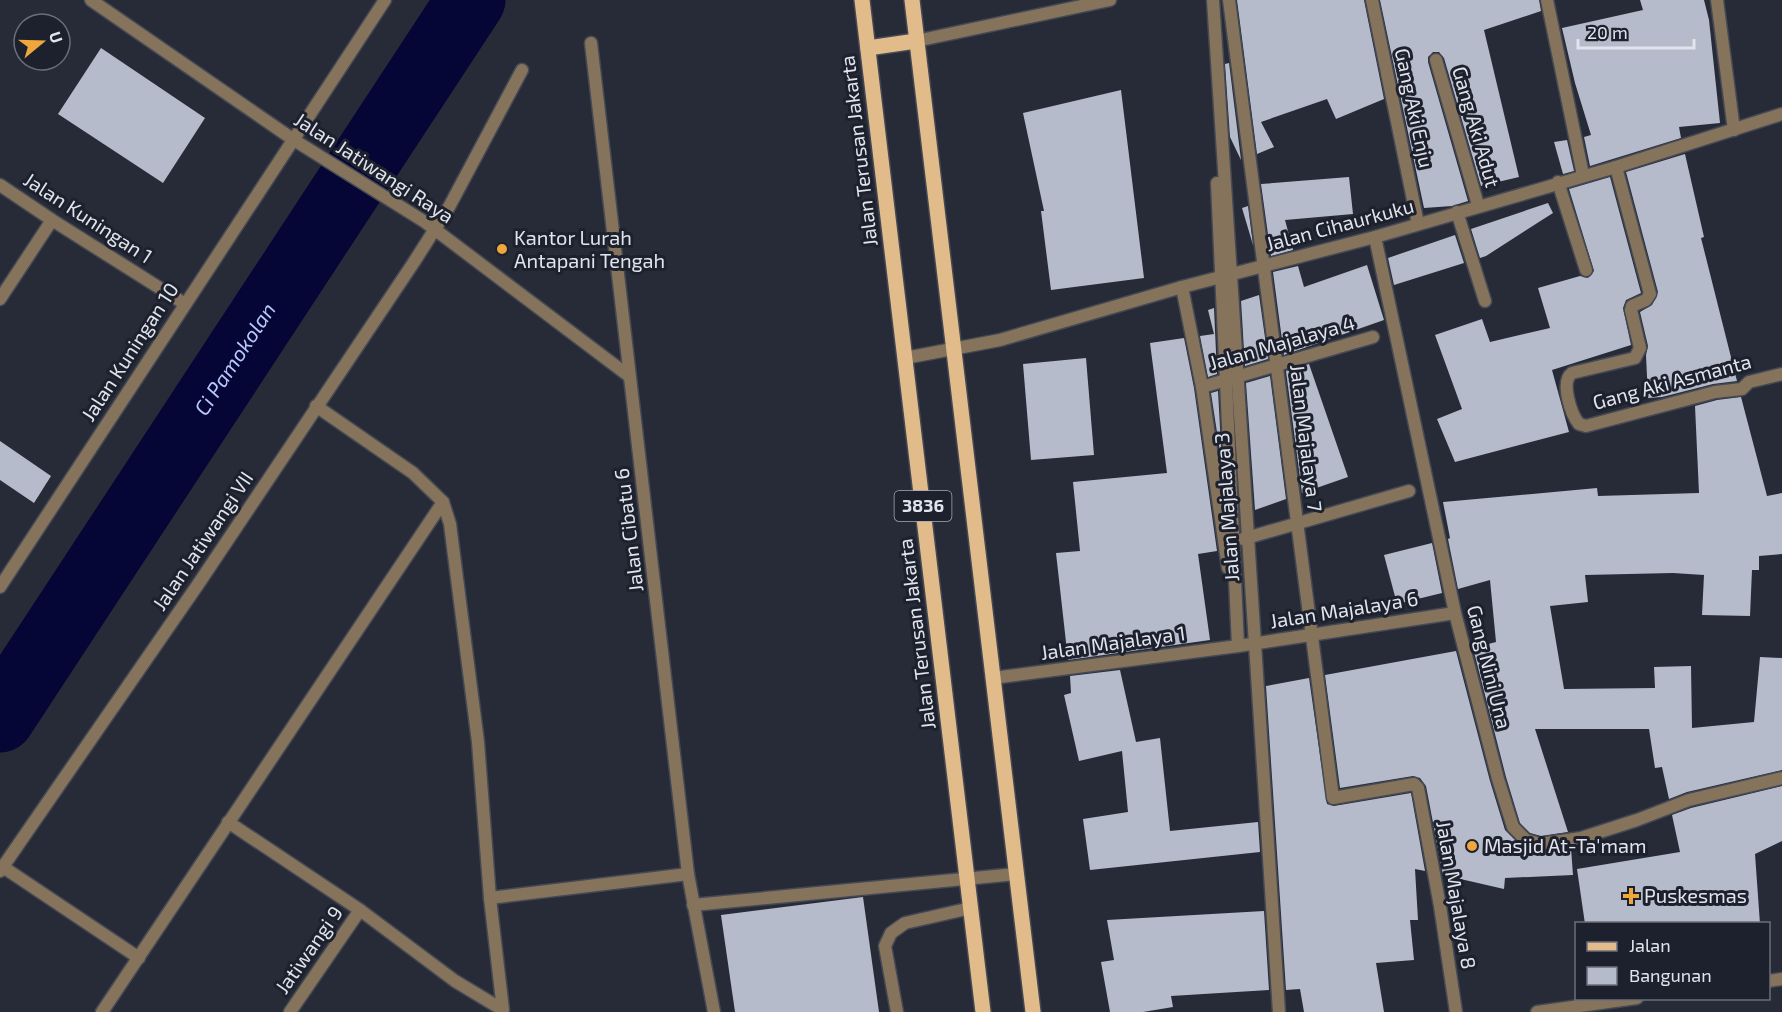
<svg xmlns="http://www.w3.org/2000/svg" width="1782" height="1012" viewBox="0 0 1782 1012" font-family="'Exo 2',sans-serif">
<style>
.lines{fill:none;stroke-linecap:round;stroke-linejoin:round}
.river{stroke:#050536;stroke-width:69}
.building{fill:#b5bbcb}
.service-casing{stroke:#454954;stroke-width:15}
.minor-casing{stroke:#454954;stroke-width:15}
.primary-casing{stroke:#454954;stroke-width:18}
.service{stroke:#86735c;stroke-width:12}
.minor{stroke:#86735c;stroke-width:12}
.primary{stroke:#e2bb8a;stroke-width:15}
.poi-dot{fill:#efa73d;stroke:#1d212d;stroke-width:2}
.labels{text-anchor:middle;stroke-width:6;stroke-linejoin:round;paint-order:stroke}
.shield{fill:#1d212d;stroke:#a6aab3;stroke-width:1.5}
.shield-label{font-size:18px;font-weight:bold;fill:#e1e4ec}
.street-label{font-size:20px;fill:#e1e4ec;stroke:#1d212d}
.poi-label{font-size:20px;fill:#e1e4ec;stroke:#1d212d;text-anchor:start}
.water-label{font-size:21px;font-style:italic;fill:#b8c8fb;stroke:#1d212d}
</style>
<rect width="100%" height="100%" fill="#272b37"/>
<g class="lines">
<path class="river" id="s1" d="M0 718 471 0"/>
</g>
<g class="building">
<path d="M1237 0H1364L1384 99 1336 119 1327 99 1261 122 1274 147 1257 154Z"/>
<path d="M1380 0H1539L1541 11 1484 30 1519 177 1481 186 1444 58 1439 52H1433L1428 57V62L1468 201 1452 206 1424 208Z"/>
<path d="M1640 0H1704L1709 20 1720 123 1679 127 1681 138 1590 166 1584 137 1591 135 1575 83 1562 28 1643 10Z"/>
<path d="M101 48 205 118 163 183 58 114Z"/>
<path d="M1229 63 1241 160 1230 137 1225 64Z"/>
<path d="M1121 90 1144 278 1051 290 1041 211H1044L1023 113Z"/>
<path d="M1567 140 1574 171 1563 174 1554 142Z"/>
<path d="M1685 154 1704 237 1701 238 1737 381 1713 384 1662 397 1648 398 1646 355 1648 346 1640 312 1652 305 1658 292 1626 172Z"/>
<path d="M1349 177 1353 214 1285 220 1293 250 1271 256 1261 184Z"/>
<path d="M1610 177 1641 293 1626 300 1623 308 1631 345 1552 370 1569 432 1455 462 1437 419 1462 409 1435 335 1482 319 1490 342 1550 328 1538 288 1580 276 1588 278 1594 271 1569 189Z"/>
<path d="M1548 203 1553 213 1486 256 1480 258 1471 229Z"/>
<path d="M1248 206 1253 245 1242 208Z"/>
<path d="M1455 235 1464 263 1394 285 1388 258Z"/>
<path d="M1367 265 1384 320 1284 355 1273 272 1298 266 1304 287Z"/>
<path d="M1259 295 1268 359 1245 366 1241 301Z"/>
<path d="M1214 308 1217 374 1208 377 1200 336 1214 334 1208 310Z"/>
<path d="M1184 338 1194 388 1217 551 1198 554 1210 640 1068 660 1056 553 1080 551 1073 482 1167 473 1150 343Z"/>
<path d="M1086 358 1094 455 1031 460 1023 364Z"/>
<path d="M1309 364 1348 477 1302 493 1286 371Z"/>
<path d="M1270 376 1286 499 1255 510 1246 383Z"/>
<path d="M1218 391 1222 465 1211 393Z"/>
<path d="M1741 397 1767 496 1782 493V554L1759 556V570H1752L1750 616 1702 615 1704 575 1673 573 1585 575 1588 602 1550 606 1564 689 1655 688 1654 667 1691 666 1692 728 1754 722 1760 657 1782 658V770L1687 792 1669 799 1662 767 1655 768 1649 729H1535L1568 832 1541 836 1530 833 1520 823 1506 777 1473 648 1496 642 1490 580 1458 589 1448 539 1450 538 1443 502 1597 488 1598 496 1699 493 1695 406 1717 400Z"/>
<path d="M0 441 51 476 34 503 0 480Z"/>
<path d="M1432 543 1442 593 1397 604 1384 555Z"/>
<path d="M1456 651 1490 781 1505 830 1521 846 1538 852 1571 848 1573 875 1505 878 1504 889 1443 875 1426 786 1420 778 1413 776 1340 788 1325 675Z"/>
<path d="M1120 670 1136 742 1160 738 1170 831 1258 822 1260 852 1090 870 1083 819 1128 812 1122 751 1079 761 1064 695 1071 693 1070 676Z"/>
<path d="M1309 678 1327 804 1334 806 1411 793 1425 871 1415 869 1418 920H1410L1414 960 1376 963 1384 1012H1304L1300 989 1286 990 1266 686Z"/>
<path d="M1782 786V841L1755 854 1760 924H1585L1577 869 1680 852 1672 815 1691 808Z"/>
<path d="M863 897 879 1012H735L721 915Z"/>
<path d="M1264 911 1269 990 1171 996 1173 1007 1143 1012H1110L1101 962 1114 960 1107 920Z"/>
</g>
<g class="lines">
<defs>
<path id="service" d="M897 1012 885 946 891 933 905 923 971 908"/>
<g id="minor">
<path d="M91 0 294 140 425 222 629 376"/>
<path d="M1213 0 1279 1012"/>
<path d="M1229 0 1333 798 1414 784 1418 788 1440 906 1456 1012"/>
<path d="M1372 0 1418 224"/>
<path d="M1547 0 1583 175"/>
<path d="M1717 0 1734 130"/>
<path d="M916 41 1110 0"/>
<path d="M591 43 688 874 714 1012"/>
<path d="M1436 60 1478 205"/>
<path d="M1616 167 1650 294 1646 300 1632 306 1631 310 1640 348 1635 358 1572 373C1560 382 1571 414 1579 424L1586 426 1715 392 1742 389 1749 382 1782 374"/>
<path d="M1558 182 1586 270"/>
<path d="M1217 183 1238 646"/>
<path d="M0 185 52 220 185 304"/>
<path d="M1457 212 1485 301"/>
<path d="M1375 237 1455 613 1498 779 1513 827 1526 840 1540 844 1581 838 1637 820 1689 800 1782 778"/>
<path d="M1182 287 1202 387 1228 568"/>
<path d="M0 299 52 220"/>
<path d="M905 358 1000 340 1182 287 1375 237 1616 167 1782 114"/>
<path d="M1202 387 1373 337"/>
<path d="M1243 539 1409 491"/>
<path d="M0 587 385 0"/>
<path d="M993 678 1238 646 1455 613"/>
<path d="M228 822 360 910 455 981 503 1010 490 898 478 742 450 524 443 502 413 473 316 406"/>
<path d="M3 867 139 958"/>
<path d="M0 871 199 583 414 262 449 207 522 70"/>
<path d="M490 898 688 874"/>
<path d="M693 905 1016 874"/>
<path d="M1768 981 1782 979"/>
<path d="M102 1012 443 502"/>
<path d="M290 1012 360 910"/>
<path d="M1537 1012 1637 998"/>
</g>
<g id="primary">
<path d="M862 0 983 1012"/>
<path d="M912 0 1033 1012"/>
<path d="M868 48 916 41"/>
</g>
</defs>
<use href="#service" class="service-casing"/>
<use href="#minor" class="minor-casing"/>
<use href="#primary" class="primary-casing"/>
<use href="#service" class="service"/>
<use href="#minor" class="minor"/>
<use href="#primary" class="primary"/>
</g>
<g class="poi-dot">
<circle cx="502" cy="249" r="6"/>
<circle cx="1472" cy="846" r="6"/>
<path d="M1628 887h6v6h6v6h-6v6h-6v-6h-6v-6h6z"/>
</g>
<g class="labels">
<rect class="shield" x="894.5" y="491" width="57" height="30" rx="4.5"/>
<g class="shield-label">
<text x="923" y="512">3836</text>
</g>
<g class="street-label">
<text transform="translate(1414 108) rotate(78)" y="7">Gang Aki Enju</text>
<text transform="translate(1476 127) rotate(74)" y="7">Gang Aki Adut</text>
<text transform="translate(859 151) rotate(-97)" y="7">Jalan Terusan Jakarta</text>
<text transform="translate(374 168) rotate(33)" y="7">Jalan Jatiwangi Raya</text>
<text transform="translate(88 218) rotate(33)" y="7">Jalan Kuningan 1</text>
<text transform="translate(1340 225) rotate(-15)" y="7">Jalan Cihaurkuku</text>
<text transform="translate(1282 343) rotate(-16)" y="7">Jalan Majalaya 4</text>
<text transform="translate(130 352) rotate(-57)" y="7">Jalan Kuningan 10</text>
<text transform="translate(1672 382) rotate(-15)" y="7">Gang Aki Asmanta</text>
<text transform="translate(1306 438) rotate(83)" y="7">Jalan Majalaya 7</text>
<text transform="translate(1227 507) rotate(-94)" y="7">Jalan Majalaya 3</text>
<text transform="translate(629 530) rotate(-97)" y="7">Jalan Cibatu 6</text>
<text transform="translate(203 541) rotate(-56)" y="7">Jalan Jatiwangi VII</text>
<text transform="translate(1344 610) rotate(-9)" y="7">Jalan Majalaya 6</text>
<text transform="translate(917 634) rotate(-97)" y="7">Jalan Terusan Jakarta</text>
<text transform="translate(1113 643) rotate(-8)" y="7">Jalan Majalaya 1</text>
<text transform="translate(1489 667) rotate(76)" y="7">Gang Nini Una</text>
<text transform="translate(1456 895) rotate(80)" y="7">Jalan Majalaya 8</text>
<text transform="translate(309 950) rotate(-55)" y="7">Jatiwangi 9</text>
</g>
<g class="poi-label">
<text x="514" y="245">Kantor Lurah<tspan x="514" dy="23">Antapani Tengah</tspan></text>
<text x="1484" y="853">Masjid At-Ta'mam</text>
<text x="1644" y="903">Puskesmas</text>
</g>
<g class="water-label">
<text dy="7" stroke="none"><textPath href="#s1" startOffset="429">Ci Pamokolan</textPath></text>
</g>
</g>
<rect x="1575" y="922" width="195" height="78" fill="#1d212d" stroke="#6b6f79" stroke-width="1.5"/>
<rect x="1587" y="942" width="30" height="9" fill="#e2bb8a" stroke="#6b6f79" stroke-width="1.5"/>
<text x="1629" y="952" font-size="18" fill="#e1e4ec">Jalan</text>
<rect x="1587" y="967" width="30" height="18" fill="#b5bbcb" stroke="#6b6f79" stroke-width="1.5"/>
<text x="1629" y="982" font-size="18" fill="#e1e4ec">Bangunan</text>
<g transform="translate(42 42) rotate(71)"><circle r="28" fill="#1d212d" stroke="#6b6f79" stroke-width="1.5"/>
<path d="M0-4.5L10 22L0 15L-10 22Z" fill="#efa73d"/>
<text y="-9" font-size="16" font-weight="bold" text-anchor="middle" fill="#e1e4ec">U</text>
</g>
<path d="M1578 39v9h116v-9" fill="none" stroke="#e1e4ec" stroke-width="3"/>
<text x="1587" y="39" font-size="18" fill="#e1e4ec" stroke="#1d212d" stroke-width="4.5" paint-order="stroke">20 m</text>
</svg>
